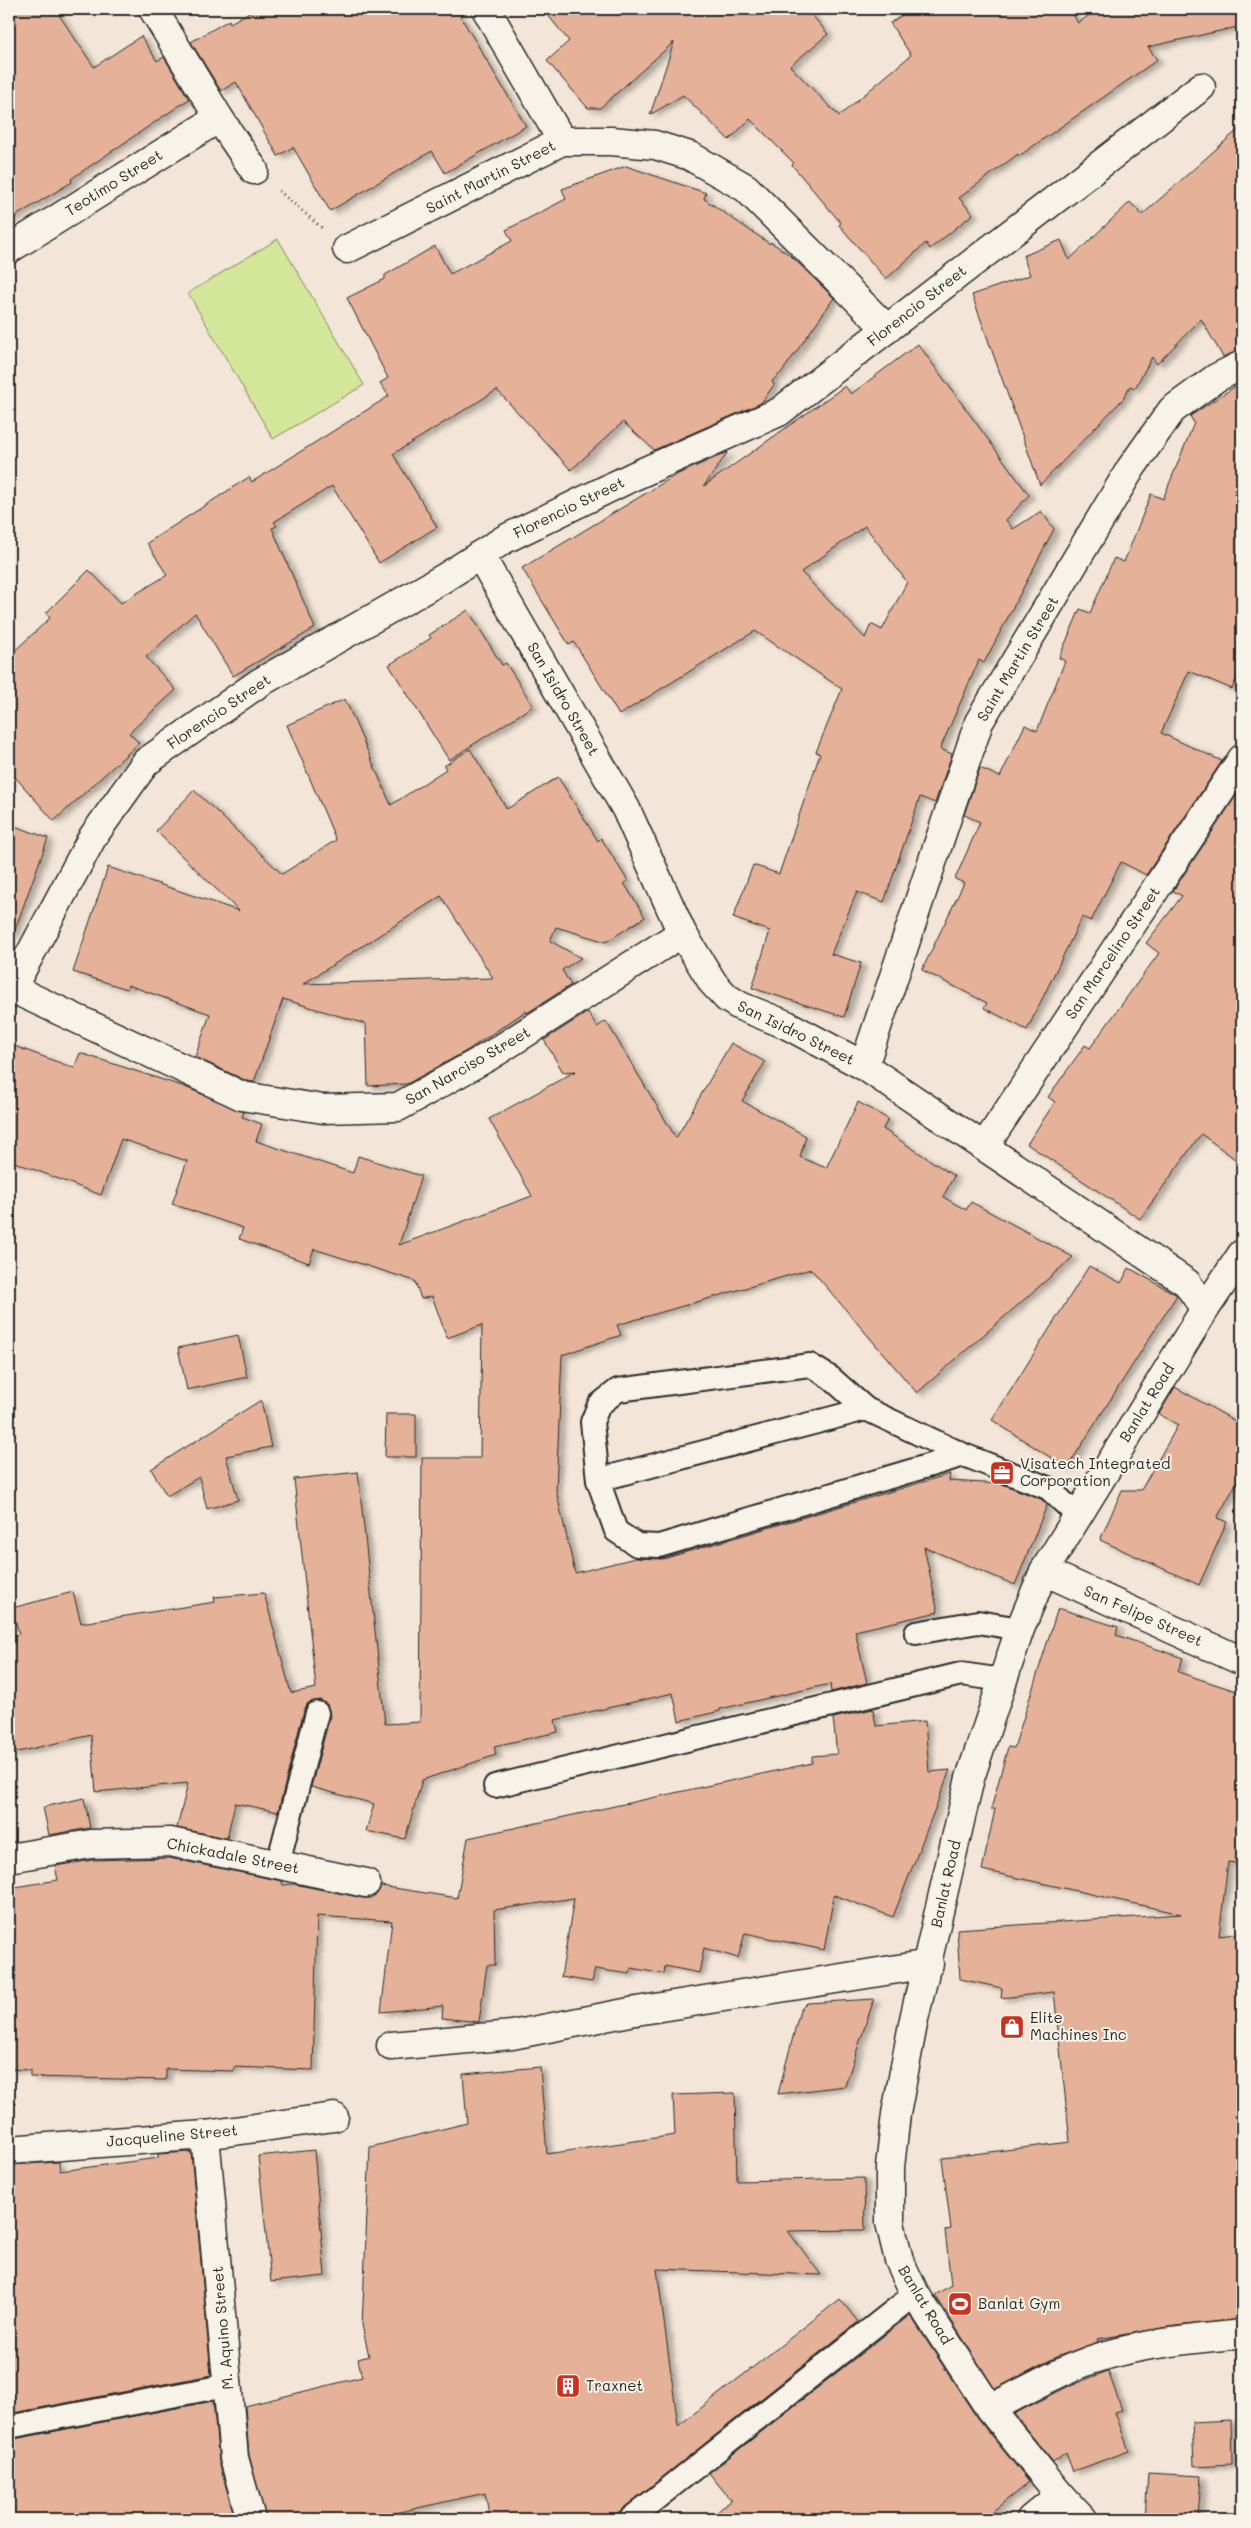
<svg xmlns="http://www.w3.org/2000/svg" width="1251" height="2528" viewBox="0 0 1251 2528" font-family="Mali,sans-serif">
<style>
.green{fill:#d4e69a;stroke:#808862}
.building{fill:#e5b198;stroke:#2b2b2b;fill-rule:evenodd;filter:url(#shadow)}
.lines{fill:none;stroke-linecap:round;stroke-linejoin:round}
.lane-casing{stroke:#2b2b2b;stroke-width:26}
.street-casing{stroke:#2b2b2b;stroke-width:31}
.secondary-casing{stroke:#2b2b2b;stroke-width:31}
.path{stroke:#2b2b2b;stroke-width:3;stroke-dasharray:1 4;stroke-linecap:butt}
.lane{stroke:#f7f3e8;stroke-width:22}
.street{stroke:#f7f3e8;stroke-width:28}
.secondary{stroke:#f7f3e8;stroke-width:28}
.labels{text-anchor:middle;stroke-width:4;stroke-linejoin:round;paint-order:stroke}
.street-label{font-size:15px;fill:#2b2b2b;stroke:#f7f3e8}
.poi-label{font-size:15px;fill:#2b2b2b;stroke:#f7f3e8;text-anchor:start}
</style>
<defs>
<filter id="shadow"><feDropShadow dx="5.5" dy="3" stdDeviation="2.5" flood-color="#0004"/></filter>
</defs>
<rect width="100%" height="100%" fill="#f3e6d8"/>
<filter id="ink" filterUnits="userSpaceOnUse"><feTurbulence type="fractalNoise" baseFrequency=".02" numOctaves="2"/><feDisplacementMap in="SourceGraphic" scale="10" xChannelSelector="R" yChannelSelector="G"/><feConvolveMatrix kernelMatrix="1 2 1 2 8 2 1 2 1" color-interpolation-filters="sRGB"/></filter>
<g filter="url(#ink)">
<path class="green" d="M278 239 364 385 273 439 188 293Z"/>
<g class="building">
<path d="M9 9H55L94 67 141 36 157 61 164 57 189 99 71 179 72 182 9 220Z"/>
<path d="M255 9H456L526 126 445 173 432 151 330 211 293 147 278 156 236 82 221 91 191 42 229 20 230 23Z"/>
<path d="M543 9H807L828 34 790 66 839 116 911 55 890 23 911 9H1070L1078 23 1098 9H1242V26L1148 47 1157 60 1019 156 1018 154 959 198 973 214 930 249 926 243 886 279 839 225 841 223 792 165 794 163 750 119 729 140 683 95 650 115 674 42 600 108H588L547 61 569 41Z"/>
<path d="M1242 126V349L1223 357 1201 319 1157 364 1152 357 1135 388 1130 386 1123 399 1040 485 972 295 1030 275 1023 256 1061 240 1069 260 1130 202 1142 215Z"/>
<path d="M626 166 706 193 704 199 770 244 771 242 791 256 834 298 782 372 772 381 774 385 761 403 654 450 623 422 571 470 497 390 393 454 437 527 379 563 332 486 274 522 277 526 272 528 315 628 233 676 195 613 146 657 176 690 129 733 139 743 54 821 9 770V656L50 618 46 613 89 570 121 603 167 575 147 543 249 477 252 482 389 396 380 383 388 378 347 298 385 279V275L435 246 450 274 512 241 506 230 566 199 562 189Z"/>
<path d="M918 344 1029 495 1006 520 1013 529 1041 511 1054 529 984 663 979 660 940 749 952 754 935 803 920 797 884 902 857 892 831 954 861 963 844 1017 752 988 770 931 733 918 753 865 779 874 820 754 816 752 842 689 755 631 619 715 574 642 569 645 522 568 676 475 728 452 704 486 845 386 851 394ZM865 526 907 582 882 630 871 624 865 638 801 572Z"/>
<path d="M1242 382V666L1232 689 1189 671 1161 733 1222 761 1146 875 1121 862 1091 921 1082 917 1027 1030 984 1008 987 1003 922 970 964 883 955 879 980 822 964 815 980 768 1000 777 1025 725 1037 731 1065 661 1059 658 1080 609 1090 613 1114 558 1124 562 1151 494 1163 499 1194 423 1190 416Z"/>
<path d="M468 610 502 665 506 663 533 706 449 760 389 665 431 638 429 635Z"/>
<path d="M345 699 391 805 446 769 444 766 470 749 507 809 558 777 598 841 601 838 628 881 624 883 645 917 606 942 556 927 550 941 581 958 562 970 571 985 527 1013 526 1011 468 1050 407 1084 368 1086 366 1024 283 999 254 1082 247 1081 195 1057 210 1014 128 985 127 989 73 972 108 867 239 911 156 831 194 790 282 874 336 840 287 725ZM441 896 493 978 303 984Z"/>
<path d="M1242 787V1164L1201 1134 1140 1219 1027 1144 1055 1102 1048 1097 1085 1045 1090 1048 1159 953 1146 943 1182 896 1173 891Z"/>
<path d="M9 824 48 838 13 935H9Z"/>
<path d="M588 1012 597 1027 606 1021 676 1138 731 1043 765 1062 742 1101 806 1136 800 1157 826 1168 858 1102 888 1119 883 1129 954 1176 943 1197 966 1210 971 1202 1073 1257 917 1393 811 1269 617 1325 621 1335 562 1355 556 1490 575 1573 635 1558 663 1559 950 1474 949 1481 1002 1484 1041 1499 1047 1505 1015 1585 924 1547 938 1612 855 1631 867 1683 831 1692 830 1684 720 1709V1711L679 1721 673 1693 555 1720 558 1732 494 1746 496 1755 422 1780 405 1839 366 1831 374 1804 311 1787 330 1716 327 1704 320 1700 308 1703 304 1710 278 1812 235 1803 227 1838 177 1828 188 1783 96 1792 91 1735 9 1754V1636L19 1634 12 1608 73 1592 81 1623 215 1602 214 1597 264 1593 291 1693 316 1688 294 1479 358 1472 385 1724 420 1722 422 1458H480L482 1325 447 1338 432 1296 421 1299 415 1281 314 1249 309 1263 239 1239 243 1228 172 1204 187 1161 121 1139 101 1195 9 1160V1044L74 1068 80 1053 185 1087 244 1112 242 1117 262 1124 256 1141 353 1173 358 1156 421 1176 399 1245 532 1196 489 1119 576 1071 563 1072 544 1040Z"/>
<path d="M1089 1266 1121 1283 1129 1268 1177 1295 1067 1468 992 1420Z"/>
<path d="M238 1335 247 1377 187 1390 178 1348Z"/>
<path d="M1175 1387 1242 1425V1473L1217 1518 1227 1522 1199 1585 1100 1540 1122 1490H1141L1178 1425 1159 1414Z"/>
<path d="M261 1400 271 1447 226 1456 238 1500 207 1509 199 1477 167 1496 151 1469Z"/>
<path d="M386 1414H416V1457H385Z"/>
<path d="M1058 1608 1118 1627 1116 1635 1183 1658 1178 1672 1242 1693V1864L1228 1862 1219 1936 1242 1933V2109L1237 2110 1242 2155V2319L1175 2326 1097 2339 1098 2342 1056 2357 995 2389 935 2295 951 2285 945 2230 951 2229 942 2158 1070 2142 1054 1992 1001 1998 1002 1988 960 1979 957 1929 1181 1914 982 1870 995 1809H991L1008 1747 1014 1748Z"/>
<path d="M873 1709 876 1726 925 1721 929 1772 950 1770 893 1917 834 1895 824 1950 745 1933 738 1958 704 1948 699 1973 665 1966 664 1974 631 1968 630 1974 595 1969 592 1982 561 1977 574 1898 494 1910 495 1965H487L479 2022 442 2018 443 2006 381 2012 392 1921 317 1916 313 2070 234 2067V2071L166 2069V2080L30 2077V2070L9 2069V1888L58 1880 55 1866 93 1860 169 1858 282 1881 283 1885 294 1884 363 1898H370L377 1894 381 1886 457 1898 468 1838 812 1763V1756L837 1754 833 1718Z"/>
<path d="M84 1798 90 1828 49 1835 43 1807Z"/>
<path d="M874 1999 845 2086 778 2094 800 2010 807 2003Z"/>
<path d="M540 2067 547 2154 675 2135 673 2095 735 2093 737 2181 864 2178 865 2230 788 2231 821 2275 657 2269 678 2426 840 2299 858 2322 610 2519H490L485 2493 368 2519H266L249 2455 245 2406 362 2377 358 2359 369 2356 362 2325 370 2147 467 2123 463 2074Z"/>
<path d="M314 2150 325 2276 271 2282 258 2156Z"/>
<path d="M191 2152 211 2375 9 2414V2165L59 2162 60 2171 158 2158V2154Z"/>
<path d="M910 2315 977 2418 1029 2482 983 2519H709L731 2500 709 2473Z"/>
<path d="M1108 2371 1122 2410 1115 2412 1129 2451 1073 2471 1066 2452 1053 2462 1014 2414 1069 2386Z"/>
<path d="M213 2401 219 2462 235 2519H9V2440Z"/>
<path d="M1231 2420 1232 2464 1194 2466 1192 2422Z"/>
<path d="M1148 2473 1201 2476 1198 2519H1145Z"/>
</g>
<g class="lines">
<defs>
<g id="lane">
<path d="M964 1455 659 1546 637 1545 616 1531 598 1480 592 1422 599 1405 618 1390 810 1365 831 1378 866 1409 964 1455 1048 1488 1077 1515"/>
<path d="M598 1480 866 1409"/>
<path d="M916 1633 978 1622 1020 1629"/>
<path d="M495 1786 961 1674 1003 1680"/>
<path d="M278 1863 317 1713"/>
<path d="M9 2427 229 2385"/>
<path d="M630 2519 915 2294"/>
</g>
<g id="street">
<path d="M153 9 219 118 254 170"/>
<path d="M486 9 562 141"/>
<path d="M9 249 219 118"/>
<path d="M347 249 562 141H611L655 145 690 156 746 188 887 329"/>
<path d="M480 555 626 809 682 933 713 983 727 998 740 1006 787 1025 864 1066 1187 1283 1205 1309"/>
<path d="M13 989 242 1096 323 1109 398 1107 491 1055 682 933"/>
<path d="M9 994 92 838 146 762 259 683 444 578 505 539 634 476 779 412 1201 87"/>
<path d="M864 1066 979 722 1131 468 1172 410 1216 378 1242 365"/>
<path d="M984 1147 1242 759"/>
<path d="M1044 1571 1242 1661"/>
<path d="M9 1858 91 1844 170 1842 366 1883"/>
<path d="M391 2046 512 2035 630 2012 929 1964"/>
<path d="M205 2135 234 2458 251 2519"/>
<path d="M9 2150 205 2135 334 2117"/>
<path d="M990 2409C1018 2395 1045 2379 1073 2367 1127 2344 1185 2340 1242 2334"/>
<path d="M1031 2519 1060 2495"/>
</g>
<path id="secondary" d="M1082 2519 1060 2495 990 2409 915 2294 899 2260 890 2223V2167L896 2114 914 2019 970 1778 1020 1629 1044 1571 1205 1309 1242 1254"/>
</defs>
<use href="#lane" class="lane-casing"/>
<use href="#street" class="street-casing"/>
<use href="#secondary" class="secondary-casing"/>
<path class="path" d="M279 191 322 228"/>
<use href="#lane" class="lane"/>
<use href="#street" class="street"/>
<use href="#secondary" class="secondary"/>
</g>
</g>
<defs>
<symbol id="office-square" viewBox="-11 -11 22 22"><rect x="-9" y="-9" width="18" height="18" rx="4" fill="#c8321e" stroke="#f7f3e8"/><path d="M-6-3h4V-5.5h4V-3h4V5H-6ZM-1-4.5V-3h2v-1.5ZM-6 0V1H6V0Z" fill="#fff"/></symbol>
<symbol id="shop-square" viewBox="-11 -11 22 22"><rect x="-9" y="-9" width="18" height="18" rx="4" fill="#c8321e" stroke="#f7f3e8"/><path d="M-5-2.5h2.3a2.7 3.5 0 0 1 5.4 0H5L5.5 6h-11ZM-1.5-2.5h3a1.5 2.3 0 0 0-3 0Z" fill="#fff"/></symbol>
<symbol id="stadium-square" viewBox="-11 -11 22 22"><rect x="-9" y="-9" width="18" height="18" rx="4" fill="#c8321e" stroke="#f7f3e8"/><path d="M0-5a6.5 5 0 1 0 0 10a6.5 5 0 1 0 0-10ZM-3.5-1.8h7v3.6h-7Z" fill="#fff"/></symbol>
<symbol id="building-square" viewBox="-11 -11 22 22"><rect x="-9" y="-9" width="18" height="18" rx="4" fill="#c8321e" stroke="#f7f3e8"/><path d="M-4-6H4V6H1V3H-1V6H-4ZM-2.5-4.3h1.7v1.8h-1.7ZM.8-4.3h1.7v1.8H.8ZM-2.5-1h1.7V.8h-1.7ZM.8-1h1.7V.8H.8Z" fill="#fff"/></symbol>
</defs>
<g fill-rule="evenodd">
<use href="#office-square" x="988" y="1459" width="28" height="28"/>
<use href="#shop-square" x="998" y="2013" width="28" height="28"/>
<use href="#stadium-square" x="946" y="2290" width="28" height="28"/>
<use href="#building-square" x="554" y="2372" width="28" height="28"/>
</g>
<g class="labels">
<g class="street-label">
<text transform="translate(491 177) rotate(-27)" y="5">Saint Martin Street</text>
<text transform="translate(114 183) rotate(-32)" y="5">Teotimo Street</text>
<text transform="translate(917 306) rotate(-38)" y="5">Florencio Street</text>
<text transform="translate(569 508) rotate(-26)" y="5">Florencio Street</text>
<text transform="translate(1018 659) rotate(-59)" y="5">Saint Martin Street</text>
<text transform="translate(563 699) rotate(60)" y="5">San Isidro Street</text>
<text transform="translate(219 712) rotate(-34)" y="5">Florencio Street</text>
<text transform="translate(1113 953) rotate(-56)" y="5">San Marcelino Street</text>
<text transform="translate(796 1033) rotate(26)" y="5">San Isidro Street</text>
<text transform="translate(468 1066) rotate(-30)" y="5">San Narciso Street</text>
<text transform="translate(1147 1403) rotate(-58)" y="5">Banlat Road</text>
<text transform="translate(1143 1616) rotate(24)" y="5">San Felipe Street</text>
<text transform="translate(233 1856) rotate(11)" y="5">Chickadale Street</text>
<text transform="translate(946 1884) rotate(-77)" y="5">Banlat Road</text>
<text transform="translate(172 2136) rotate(-5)" y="5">Jacqueline Street</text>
<text transform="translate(925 2305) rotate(59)" y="5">Banlat Road</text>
<text transform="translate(223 2328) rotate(-95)" y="5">M. Aquino Street</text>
</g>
<g class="poi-label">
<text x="1020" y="1469">Visatech Integrated<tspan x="1020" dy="17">Corporation</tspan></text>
<text x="1030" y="2023">Elite<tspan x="1030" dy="17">Machines Inc</tspan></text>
<text x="978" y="2309">Banlat Gym</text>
<text x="586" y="2391">Traxnet</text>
</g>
</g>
<rect width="1251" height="2528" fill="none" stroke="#f7f3e8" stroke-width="30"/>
<rect x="15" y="15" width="1221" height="2498" fill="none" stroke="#2b2b2b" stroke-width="2" filter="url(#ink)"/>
</svg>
